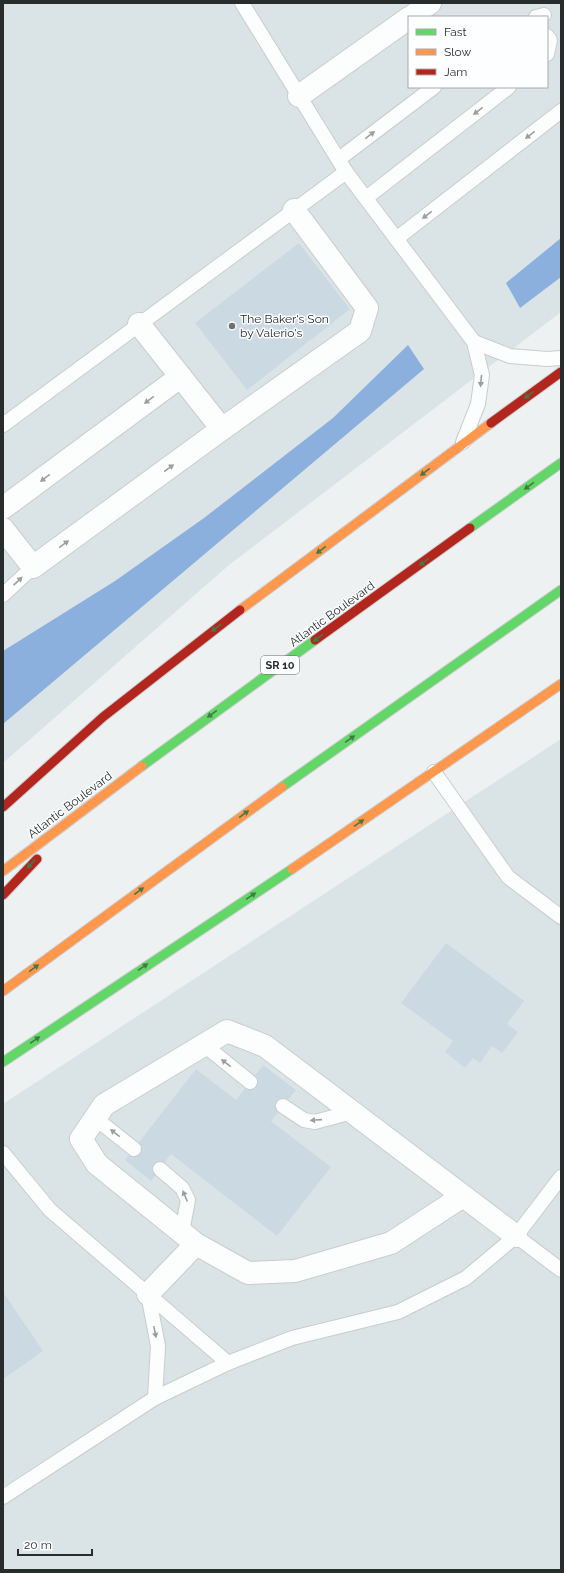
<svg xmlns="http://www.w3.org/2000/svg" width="564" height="1573" viewBox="0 0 564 1573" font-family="Raleway,sans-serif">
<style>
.built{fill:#dae4e6;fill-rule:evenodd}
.water{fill:#8cb0dd}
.building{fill:#cbdae2}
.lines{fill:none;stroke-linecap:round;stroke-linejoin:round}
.lane-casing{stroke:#cacccd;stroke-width:16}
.street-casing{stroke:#cacccd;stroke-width:24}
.fast-casing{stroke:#cacccd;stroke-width:11}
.slow-casing{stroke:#cacccd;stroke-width:11}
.jam-casing{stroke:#cacccd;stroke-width:11}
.lane{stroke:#fcfdfd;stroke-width:14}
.street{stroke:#fcfdfd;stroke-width:22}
.fast{stroke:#63d668;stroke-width:9}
.slow{stroke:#ff974d;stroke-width:9}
.jam{stroke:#b3261e;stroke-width:9}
.oneway{fill:#9d9f9f}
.oneway2{fill:#437847}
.poi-dot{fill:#6e7171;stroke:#fdfeff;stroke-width:1.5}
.labels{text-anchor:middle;stroke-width:3;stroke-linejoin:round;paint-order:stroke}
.shield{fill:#fdfeff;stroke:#696b6b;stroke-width:1}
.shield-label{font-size:11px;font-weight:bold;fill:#292c2c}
.poi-label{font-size:12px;fill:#292c2c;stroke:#fdfeff;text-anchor:start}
.street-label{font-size:12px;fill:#292c2c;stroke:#fdfeff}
</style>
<rect width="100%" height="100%" fill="#edf1f2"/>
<g class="built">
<path d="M3 3H561V312L229 565 3 763ZM409 17H547V87H409Z"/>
<path d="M561 739V1570H3V1104Z"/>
</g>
<g class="water">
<path d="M561 238V277L520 308 506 283Z"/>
<path d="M408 345 424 369 3 724V651L115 581 204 518 333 418Z"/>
</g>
<g class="building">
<path d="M299 243 350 309 247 390 195 323Z"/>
<path d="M446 943 524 1001 507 1024 518 1032 502 1053 492 1046 480 1063 473 1058 465 1068 445 1052 453 1041 401 1003Z"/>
<path d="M263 1065 296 1090 271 1121 331 1167 277 1236 171 1154 151 1181 125 1160 196 1069 236 1100Z"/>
<path d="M3 1292 43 1351 3 1379Z"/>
</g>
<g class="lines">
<defs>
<g id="lane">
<path d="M242 3 346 172 474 342 482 375 478 404 463 442"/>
<path d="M536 17 544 15"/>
<path d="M547 36 550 40 547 54"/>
<path d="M339 159 434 87"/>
<path d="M366 198 509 87"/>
<path d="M396 239 561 111"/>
<path d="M474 342 510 356 547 359 561 358"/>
<path d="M3 425 346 172"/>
<path d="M3 595 33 567"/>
<path d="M434 772 508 877 561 917"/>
<path d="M203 1044 250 1082"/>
<path d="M283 1106 304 1120 315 1122 352 1112"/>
<path d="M95 1118 134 1149"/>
<path d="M3 1153 50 1210 228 1363"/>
<path d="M160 1169 182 1188 188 1200 182 1232"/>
<path d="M516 1236 561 1270"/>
<path d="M148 1294 158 1346 155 1398"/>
<path d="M3 1497 155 1398 228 1363 292 1338 398 1312 466 1278 516 1236 561 1177"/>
</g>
<g id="street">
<path d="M411 17 430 3"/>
<path d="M299 96 409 18"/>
<path d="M139 324 222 429"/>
<path d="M3 508 180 377"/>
<path d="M3 529 33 567 222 429 360 331 367 308 294 210"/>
<path d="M463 1196 391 1243 295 1271 248 1273 196 1244 97 1164 81 1139 104 1105 227 1031 265 1046 516 1236"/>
<path d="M148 1294 196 1244"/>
</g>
<g id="fast">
<path d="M470 528 561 463"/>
<path d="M142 766 315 640"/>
<path d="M282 787 561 590"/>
<path d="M3 1062 292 869"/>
</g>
<g id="slow">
<path d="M240 610 491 423"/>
<path d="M292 869 561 684"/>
<path d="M3 871 142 766"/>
<path d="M3 991 282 787"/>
</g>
<g id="jam">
<path d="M491 423 561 372"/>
<path d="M315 640 470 528"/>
<path d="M3 807 103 717 240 610"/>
<path d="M3 895 37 859"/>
</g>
</defs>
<use href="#lane" class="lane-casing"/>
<use href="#street" class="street-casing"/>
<use href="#fast" class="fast-casing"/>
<use href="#slow" class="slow-casing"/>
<use href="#jam" class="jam-casing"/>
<use href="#lane" class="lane"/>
<use href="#street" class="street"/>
<use href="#fast" class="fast"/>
<use href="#slow" class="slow"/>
<use href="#jam" class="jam"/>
</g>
<defs><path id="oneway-solid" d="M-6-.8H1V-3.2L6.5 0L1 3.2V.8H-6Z"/></defs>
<g class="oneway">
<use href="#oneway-solid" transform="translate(478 111) rotate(142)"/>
<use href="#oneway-solid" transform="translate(370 135) rotate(-37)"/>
<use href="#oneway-solid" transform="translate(530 135) rotate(142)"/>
<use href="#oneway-solid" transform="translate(427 215) rotate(142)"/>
<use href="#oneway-solid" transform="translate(481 381) rotate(95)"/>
<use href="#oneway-solid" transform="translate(149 400) rotate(143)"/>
<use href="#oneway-solid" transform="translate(169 468) rotate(-36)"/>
<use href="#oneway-solid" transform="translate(45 478) rotate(143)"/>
<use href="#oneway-solid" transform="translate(64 544) rotate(-36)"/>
<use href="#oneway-solid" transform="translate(18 581) rotate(-43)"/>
<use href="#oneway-solid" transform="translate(226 1063) rotate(-142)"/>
<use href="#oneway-solid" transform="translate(316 1120) rotate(176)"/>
<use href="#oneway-solid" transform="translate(115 1133) rotate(-142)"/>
<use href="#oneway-solid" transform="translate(185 1196) rotate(-113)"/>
<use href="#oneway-solid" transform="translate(155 1332) rotate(79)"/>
</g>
<g class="oneway2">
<use href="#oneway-solid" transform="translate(529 395) rotate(144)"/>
<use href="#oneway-solid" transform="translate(425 472) rotate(143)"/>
<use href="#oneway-solid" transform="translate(529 486) rotate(144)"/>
<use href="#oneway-solid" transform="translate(321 550) rotate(143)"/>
<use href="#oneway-solid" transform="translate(424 562) rotate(144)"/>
<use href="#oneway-solid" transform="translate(216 628) rotate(143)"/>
<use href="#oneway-solid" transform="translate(318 638) rotate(144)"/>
<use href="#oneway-solid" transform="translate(212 714) rotate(144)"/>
<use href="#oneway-solid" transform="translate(350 739) rotate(-35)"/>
<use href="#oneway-solid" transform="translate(244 814) rotate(-36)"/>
<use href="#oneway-solid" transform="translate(359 823) rotate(-34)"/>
<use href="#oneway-solid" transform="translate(31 864) rotate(133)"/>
<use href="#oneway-solid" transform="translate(139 891) rotate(-36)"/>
<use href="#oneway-solid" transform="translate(251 896) rotate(-34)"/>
<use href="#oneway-solid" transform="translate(143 967) rotate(-34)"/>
<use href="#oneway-solid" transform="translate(34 968) rotate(-36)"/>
<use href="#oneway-solid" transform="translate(35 1040) rotate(-34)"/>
</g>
<circle class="poi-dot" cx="232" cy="326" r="4"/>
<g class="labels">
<rect class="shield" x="261" y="656" width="38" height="18" rx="3"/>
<g class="shield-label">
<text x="280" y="669">SR 10</text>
</g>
<g class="poi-label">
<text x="240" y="323">The Baker's Son<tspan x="240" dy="14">by Valerio's</tspan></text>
</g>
<g class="street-label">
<text transform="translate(332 614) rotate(-36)" y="4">Atlantic Boulevard</text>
<text transform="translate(70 805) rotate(-37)" y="4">Atlantic Boulevard</text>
</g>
</g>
<rect width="564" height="1573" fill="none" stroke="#292c2c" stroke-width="8"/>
<rect x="408" y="16" width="140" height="72" fill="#fdfeff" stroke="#a8aaab"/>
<rect x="416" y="29" width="20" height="6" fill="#63d668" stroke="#a8aaab"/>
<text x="444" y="36" font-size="12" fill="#292c2c">Fast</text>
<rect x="416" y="49" width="20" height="6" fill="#ff974d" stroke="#a8aaab"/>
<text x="444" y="56" font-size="12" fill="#292c2c">Slow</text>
<rect x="416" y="69" width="20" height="6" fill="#b3261e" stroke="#a8aaab"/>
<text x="444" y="76" font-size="12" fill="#292c2c">Jam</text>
<path d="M18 1549v6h74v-6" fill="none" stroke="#292c2c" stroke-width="2"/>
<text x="24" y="1549" font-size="12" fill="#292c2c" stroke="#fdfeff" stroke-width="3" paint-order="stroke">20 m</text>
</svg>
